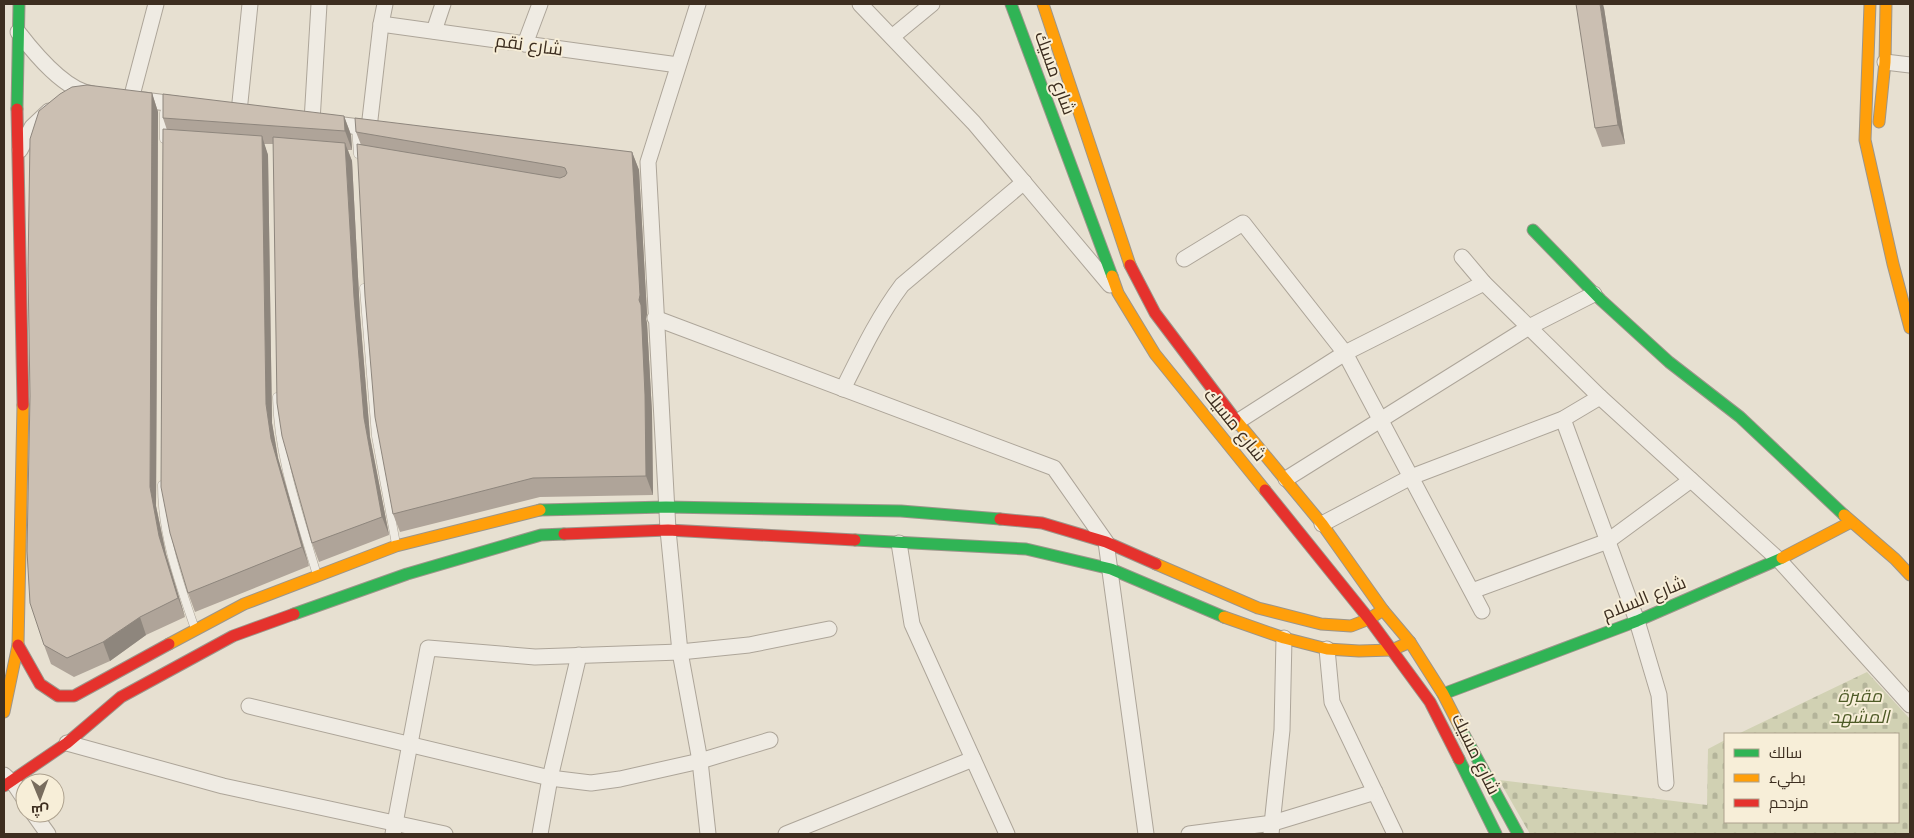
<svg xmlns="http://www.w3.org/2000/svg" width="1914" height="838" viewBox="0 0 1914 838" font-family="'Libre Baskerville',Cairo,serif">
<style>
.cemetery{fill:url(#cemetery-stones)}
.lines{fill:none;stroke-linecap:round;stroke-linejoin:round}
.lane-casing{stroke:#ada599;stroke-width:9}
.street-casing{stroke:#ada599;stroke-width:17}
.fast-casing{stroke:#9c958a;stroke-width:13}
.slow-casing{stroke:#9c958a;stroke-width:13}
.jam-casing{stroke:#9c958a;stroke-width:13}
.lane{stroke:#efebe3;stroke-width:8}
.street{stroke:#efebe3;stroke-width:15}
.fast{stroke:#30b455;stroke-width:11}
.slow{stroke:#ff9f0a;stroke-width:11}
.jam{stroke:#e5322d;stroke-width:11}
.wall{fill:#afa499}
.shaded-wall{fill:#8e867d}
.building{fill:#cbbfb2;stroke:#8e867d}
.labels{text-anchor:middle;stroke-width:4;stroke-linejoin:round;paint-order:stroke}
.street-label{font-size:18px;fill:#3d2e20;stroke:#f7eed8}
.park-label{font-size:18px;font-style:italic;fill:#4d5a26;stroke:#f7eed8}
</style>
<defs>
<pattern id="cemetery-stones" width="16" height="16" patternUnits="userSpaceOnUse" patternTransform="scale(1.25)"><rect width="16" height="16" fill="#d1d1b3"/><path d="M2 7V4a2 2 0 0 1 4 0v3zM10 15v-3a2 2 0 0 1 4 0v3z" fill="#b4b49a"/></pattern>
</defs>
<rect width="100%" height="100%" fill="#e7e0d1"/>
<path class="cemetery" d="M1867 672 1910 719V834H1530L1499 780 1707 805 1708 749 1725 740V822H1898V734H1738Z"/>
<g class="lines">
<defs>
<g id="lane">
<path d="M356 127 358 154"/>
<path d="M164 139V113"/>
<path d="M364 288 376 436 396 544"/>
<path d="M277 397C278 458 300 517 317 575"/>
<path d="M162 485C162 536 179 582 195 629"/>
</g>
<g id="street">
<path d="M698 4 648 162 668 530 680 652 700 761 708 834"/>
<path d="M860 4 974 123 1110 285"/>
<path d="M381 24 678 65"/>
<path d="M434 31 443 4"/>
<path d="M18 32C35 54 65 91 93 94"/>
<path d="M892 37 932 4"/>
<path d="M525 44 540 4"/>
<path d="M1885 62 1910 65"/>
<path d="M131 99 156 4"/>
<path d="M136 99 182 105"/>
<path d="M239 112 250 4"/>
<path d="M312 121 319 4"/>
<path d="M327 123 376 129"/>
<path d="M369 128 381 24 385 4"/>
<path d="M20 150 32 127 49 111"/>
<path d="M1462 257 1484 283 1600 397 1779 560 1910 705"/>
<path d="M1184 259 1243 223 1345 353 1482 611"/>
<path d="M655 318 1054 468 1106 542 1146 834"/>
<path d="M843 389C861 353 878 317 902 285L1024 182"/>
<path d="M1563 419 1637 621 1659 695 1666 783"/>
<path d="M1237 422 1345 353 1484 283"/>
<path d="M1286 479 1529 327 1594 294"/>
<path d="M1322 524 1411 477 1563 419 1600 397"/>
<path d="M899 543 912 624 1007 834"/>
<path d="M1472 591 1608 541 1691 480"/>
<path d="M1327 649 1332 702 1395 834"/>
<path d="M249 706 550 778 591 783 620 779 700 761 770 740"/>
<path d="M67 743 223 786 445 834"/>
<path d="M4 775 15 785 25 800"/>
<path d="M33 813 48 834"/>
<path d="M393 834 428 648 535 657 680 652 749 645 829 629"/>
<path d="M540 834 550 778 579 655"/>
<path d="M786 834 973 759"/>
<path d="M1189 834 1273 823 1375 792"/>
<path d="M1271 834 1282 730 1284 638"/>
</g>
<g id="fast">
<path d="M1011 4 1112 276"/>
<path d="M17 109 19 4"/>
<path d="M1533 230 1601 300 1669 362 1740 417 1844 515"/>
<path d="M540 510 666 507 901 511 1000 519"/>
<path d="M855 540 1026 549 1111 569 1224 617"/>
<path d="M294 614 407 574 541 535 564 534"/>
<path d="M1443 694 1637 621 1782 558"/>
<path d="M1460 727 1518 834"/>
<path d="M1459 759 1496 834"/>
</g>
<g id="slow">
<path d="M1043 4 1130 265"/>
<path d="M1870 4 1865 140 1893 264 1910 328"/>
<path d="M1879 122 1885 62 1886 4"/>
<path d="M1112 276 1118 293 1155 354 1265 490"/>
<path d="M1235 419 1322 524 1383 610 1410 642 1443 694 1460 727"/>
<path d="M1844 515 1895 559 1910 575"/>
<path d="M1782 558 1851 522"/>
<path d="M1156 564 1258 608 1321 624 1351 626 1369 619 1383 610"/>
<path d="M1224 617 1284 638 1327 649 1359 651 1392 650 1410 642"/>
<path d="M169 644 244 604 396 546 540 510"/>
<path d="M4 712 18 645 23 405"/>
</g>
<g id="jam">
<path d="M17 109 23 405"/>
<path d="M1130 265 1155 313 1235 419"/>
<path d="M1265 490 1369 619 1430 702 1459 759"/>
<path d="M1000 519 1042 523 1106 542 1156 564"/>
<path d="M564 534 668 530 855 540"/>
<path d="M18 645 40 684 58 696H74L169 644"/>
<path d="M4 786 67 743 121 697 233 636 294 614"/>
</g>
</defs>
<use href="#lane" class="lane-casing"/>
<use href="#street" class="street-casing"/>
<use href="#fast" class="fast-casing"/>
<use href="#slow" class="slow-casing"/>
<use href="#jam" class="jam-casing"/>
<use href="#lane" class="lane"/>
<use href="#street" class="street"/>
<use href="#fast" class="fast"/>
<use href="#slow" class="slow"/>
<use href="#jam" class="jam"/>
</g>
<g class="wall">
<path d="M1604 8 1625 144 1602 147 1595 128Z"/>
<path d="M152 93 158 112 156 506 166 554 185 617 146 635 110 661 74 677 51 664 44 645Z"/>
<path d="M344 116 351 135 352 150H348L352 161 360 315 370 437 389 535 319 562 312 543 273 144H264L268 155 272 423 278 458 309 566 195 612 188 593 167 130 163 118Z"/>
<path d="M356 132 632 152 639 170 647 314 646 319 647 323 652 413 653 495 540 497 400 532 393 514 361 145Z"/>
</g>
<g class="shaded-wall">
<path d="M1600 4H1603L1604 8 1625 144 1618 125Z"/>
<path d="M152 93 158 112 156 506 166 554 185 617 178 598 159 536 150 487Z"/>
<path d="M344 116 351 135 352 150 345 131Z"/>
<path d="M262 136 268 155 272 423 278 458 309 566 302 547 271 439 266 404Z"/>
<path d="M345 143 352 161 360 315 370 437 389 535 382 517 364 418 354 297Z"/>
<path d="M632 152 639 170 647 314 646 319 647 323 652 413 653 495 646 476Z"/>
<path d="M140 617 146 635 110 661 103 642Z"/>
</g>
<g class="building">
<path d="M1576 4H1600L1618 125 1595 128Z"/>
<path d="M87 85 152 93 150 487 159 536 178 598 140 617 103 642 67 658 44 645 30 603 27 551 30 396 28 270 30 139 39 111 60 94 72 87Z"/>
<path d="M163 94 344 116 345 131 163 118Z"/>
<path d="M355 118 632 152 640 295 639 300 641 305 645 395 646 476 533 478 393 514 375 417 365 296 357 144 560 178 565 176 567 173 565 168 562 167 356 132Z"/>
<path d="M163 129 262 136 266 404 271 439 302 547 188 593 170 533 161 487Z"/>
<path d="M273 137 345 143 354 297 364 418 382 517 312 543 282 436 277 403Z"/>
</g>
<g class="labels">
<g class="street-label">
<text transform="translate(529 45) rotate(8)" y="6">شارع نقم</text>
<text transform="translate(1055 73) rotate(70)" y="6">شارع مسيك</text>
<text transform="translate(1235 425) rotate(51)" y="6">شارع مسيك</text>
<text transform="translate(1644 598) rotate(-22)" y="6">شارع السلام</text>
<text transform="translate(1476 754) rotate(64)" y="6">شارع مسيك</text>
</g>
<g class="park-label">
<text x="1860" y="702">مقبرة<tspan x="1860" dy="21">المشهد</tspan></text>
</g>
</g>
<rect width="1914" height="838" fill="none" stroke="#3d2e20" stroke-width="10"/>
<rect x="1724" y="733" width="175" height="90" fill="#f7eed8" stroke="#ada18e"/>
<rect x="1734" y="749" width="25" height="8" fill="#30b455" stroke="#ada18e"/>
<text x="1769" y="758" font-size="15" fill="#3d2e20">سالك</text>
<rect x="1734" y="774" width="25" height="8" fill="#ff9f0a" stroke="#ada18e"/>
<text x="1769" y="783" font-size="15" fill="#3d2e20">بطيء</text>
<rect x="1734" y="799" width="25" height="8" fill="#e5322d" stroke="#ada18e"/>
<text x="1769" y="808" font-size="15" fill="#3d2e20">مزدحم</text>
<g transform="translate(40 798) rotate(179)"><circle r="24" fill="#f7eed8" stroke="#ada18e"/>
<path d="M0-4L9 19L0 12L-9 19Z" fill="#786c5e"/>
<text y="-8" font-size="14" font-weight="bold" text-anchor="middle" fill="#3d2e20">ش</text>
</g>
</svg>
